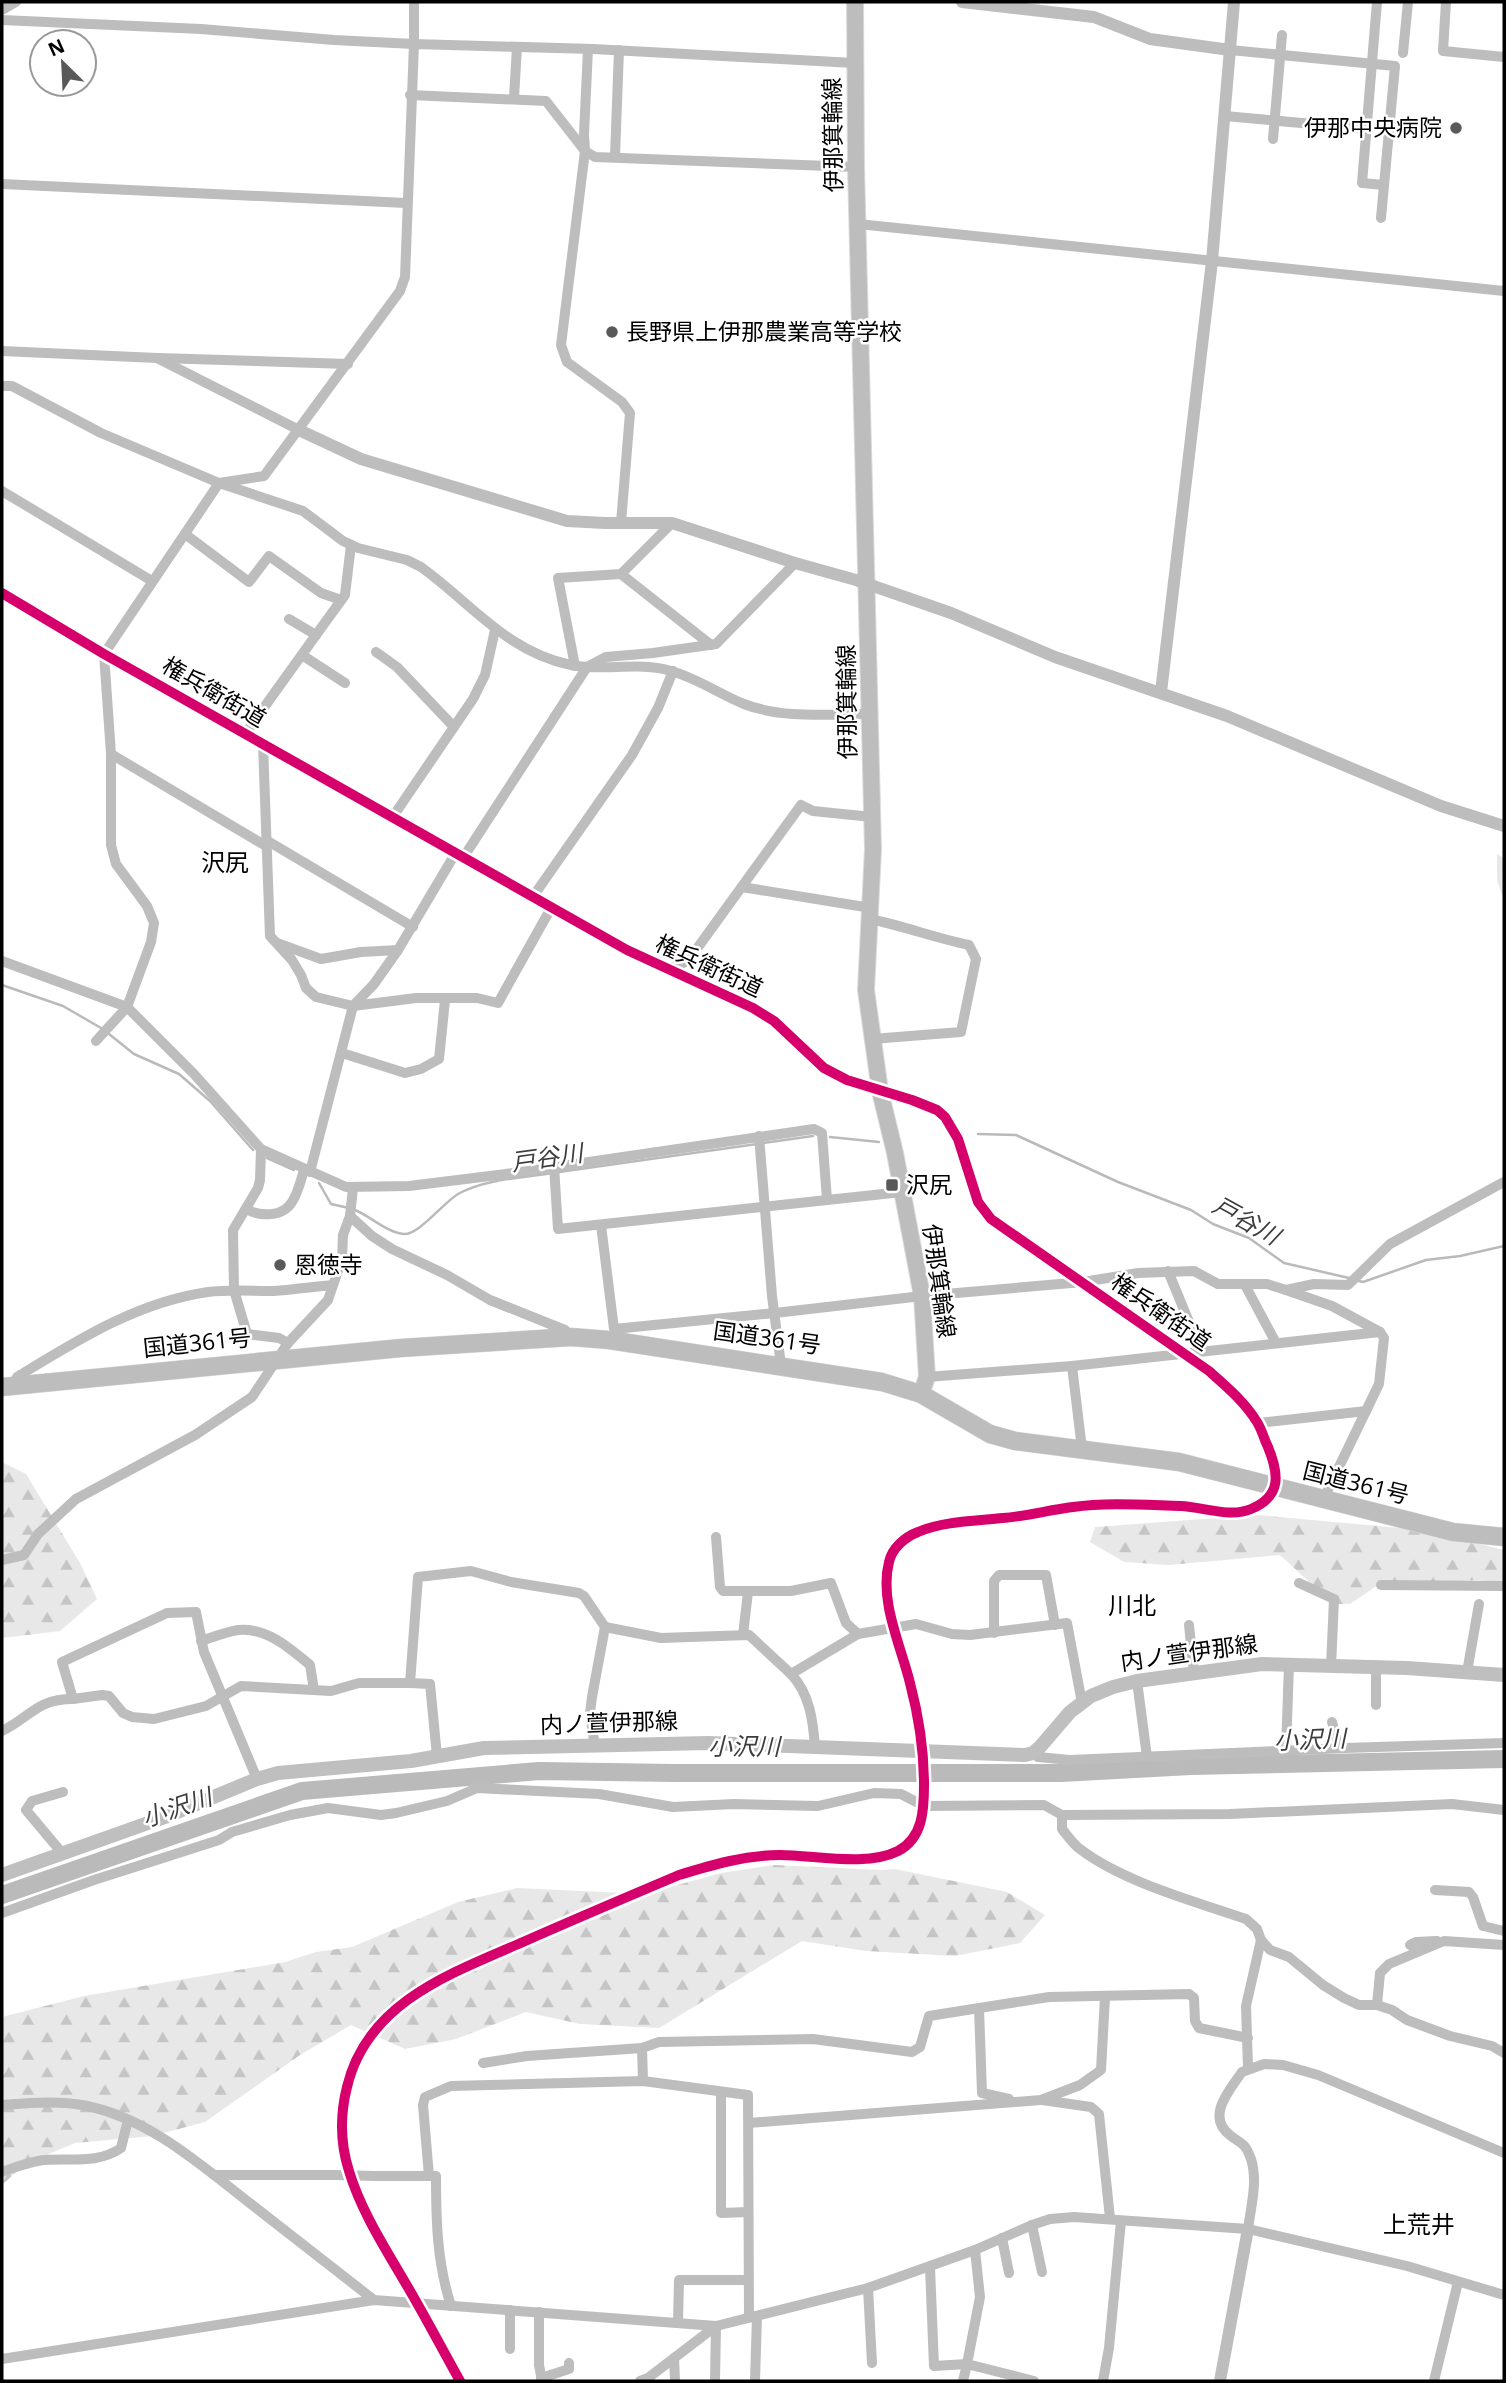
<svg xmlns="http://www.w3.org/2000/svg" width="1506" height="2383" viewBox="0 0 1506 2383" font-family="'Open Sans','Noto Sans JP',sans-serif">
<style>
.forest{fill:url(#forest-firs)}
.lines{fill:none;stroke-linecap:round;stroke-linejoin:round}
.stream{stroke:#bababa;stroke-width:2.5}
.river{stroke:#bababa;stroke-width:18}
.primary-casing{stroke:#dbdbdb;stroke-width:18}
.trunk-casing{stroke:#dbdbdb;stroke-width:19}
.minor{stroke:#bdbdbd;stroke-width:10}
.tertiary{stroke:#bdbdbd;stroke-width:12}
.secondary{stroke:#bfbfbf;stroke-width:14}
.primary{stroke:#bdbdbd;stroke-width:16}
.trunk{stroke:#bdbdbd;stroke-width:18}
.minor-bridge{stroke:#bdbdbd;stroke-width:10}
.cycleway-casing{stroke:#fff;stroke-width:15}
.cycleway{stroke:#d6006c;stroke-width:10}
.poi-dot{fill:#595959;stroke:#fff;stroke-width:2.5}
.labels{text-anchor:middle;stroke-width:5;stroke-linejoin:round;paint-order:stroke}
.poi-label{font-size:23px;fill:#000;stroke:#fff;text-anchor:start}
.street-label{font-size:23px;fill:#000;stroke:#fff}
.neighbourhood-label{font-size:24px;fill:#000;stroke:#fff}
.water-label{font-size:24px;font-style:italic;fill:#3d3d3d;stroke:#fff}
</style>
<defs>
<pattern id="forest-firs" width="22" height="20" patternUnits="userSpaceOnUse" patternTransform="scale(1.75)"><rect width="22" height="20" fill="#e8e8e8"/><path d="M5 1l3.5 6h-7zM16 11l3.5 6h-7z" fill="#c5c5c5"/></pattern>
</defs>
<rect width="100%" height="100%" fill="#fff"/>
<g class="forest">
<path d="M1497 854 1504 858V900L1497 881Z"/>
<path d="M4 1463 26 1474 80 1563 97 1599 60 1631 2 1638V1464Z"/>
<path d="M1257 1515 1422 1530 1504 1550V1583L1477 1580 1375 1587 1350 1604H1333L1280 1555 1169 1565 1124 1562 1090 1542 1095 1527Z"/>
<path d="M774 1865 882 1870 895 1869 1007 1892 1045 1915 1020 1943 955 1956 866 1951 802 1941 659 2028 580 2024 526 2012 456 2039 405 2049 351 2025 300 2055 205 2122 152 2136 75 2143 25 2164 2 2185V2017L84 1996 285 1962 316 1952 352 1947 458 1902 517 1888 645 1894 721 1873Z"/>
</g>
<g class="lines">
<g class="stream">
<path d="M2 985 63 1006 101 1028"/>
<path d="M109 1034 134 1054 179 1074 210 1101 253 1150"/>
<path d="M978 1134 1016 1135 1118 1182 1191 1210 1213 1224 1249 1238 1284 1263 1349 1278"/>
<path d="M830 1137 879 1142"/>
<path d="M763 1143 813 1136"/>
<path d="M267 1158 294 1170"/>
<path d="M559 1172 757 1144"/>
<path d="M319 1183 331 1204 349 1208"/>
<path d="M355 1210C370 1216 386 1232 403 1234 418 1236 443 1203 458 1194 485 1179 522 1178 552 1173"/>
<path d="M1359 1281 1363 1282 1426 1260 1460 1256 1504 1246"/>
</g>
<path class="river" d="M2 1895 302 1791 539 1771 674 1773H1061L1191 1766 1504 1759"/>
<defs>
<path id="primary" d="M855 2 856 167 873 849 866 990 880 1091 895 1153 922 1296 927 1377 921 1394"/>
<path id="trunk" d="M2 1387 401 1348 571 1337 609 1340 882 1382 921 1394 990 1434 1015 1441 1179 1462 1453 1532 1504 1537"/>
</defs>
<use href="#primary" class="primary-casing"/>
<use href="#trunk" class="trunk-casing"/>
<g class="minor">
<path d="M1377 2 1362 183 1384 185"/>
<path d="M1446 2 1443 51 1504 57"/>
<path d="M2 10 16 2"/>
<path d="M2 20 201 29 334 40 414 44V2"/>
<path d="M588 49 584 134 585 151 561 345 567 362 622 402 630 413 621 523"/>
<path d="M1230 50 1395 66 1381 218"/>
<path d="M1403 53 1408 2"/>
<path d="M410 95 546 101 585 151 595 157 856 167"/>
<path d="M514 98 517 47"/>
<path d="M1225 116 1367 129"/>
<path d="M1273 139 1282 35"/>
<path d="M615 156 619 50"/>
<path d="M2 184 406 203"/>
<path d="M858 224 1504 291"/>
<path d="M2 351 157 358 299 430"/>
<path d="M159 358 348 364"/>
<path d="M2 386H12L101 433 219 483 303 511 343 541 358 548 407 560 421 567C471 603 507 652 571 665 604 672 638 661 671 671 697 678 719 694 744 704 782 719 829 714 870 714"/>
<path d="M2 491 152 581"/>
<path d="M185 534 249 582 269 556 321 593 341 600"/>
<path d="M621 574 711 645"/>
<path d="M316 635 345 595 351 545"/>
<path d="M376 652 397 667 454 727"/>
<path d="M302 655 345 683"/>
<path d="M575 666 558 578 621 574 672 523"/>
<path d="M245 734 316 635 289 619"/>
<path d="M263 744 270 936 292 960 301 975 306 988 316 997 353 1006 416 998H477L498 1003 551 908"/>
<path d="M111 754 266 846"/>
<path d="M392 818 473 699 485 675 495 630"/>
<path d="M266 840 413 927"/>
<path d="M463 858 587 667 606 657 653 653 716 644 795 563"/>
<path d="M742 887 871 908"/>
<path d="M532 898 632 755 658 708 673 671"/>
<path d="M870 919C904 926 935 938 969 945L976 959 961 1032 872 1039"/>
<path d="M277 943 321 959 361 952 398 950"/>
<path d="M2 961 127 1007 194 1074 261 1149 346 1187 409 1186 506 1174 814 1129 822 1133 827 1200 902 1192"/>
<path d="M669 969 688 961 801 805 813 811 872 817"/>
<path d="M96 1041 127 1007 151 942 154 923 147 906 116 864 111 845V754L104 654 219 483 264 476 400 291 405 277 414 44 593 49 854 63"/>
<path d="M342 1053 405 1073 421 1069 439 1059 445 1000"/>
<path d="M759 1136 772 1296 781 1365"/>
<path d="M261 1149 260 1180 258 1188 233 1230 234 1290 247 1334 279 1338 288 1343"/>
<path d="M554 1166 558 1229 827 1200"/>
<path d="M310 1172 353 1006 374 984 398 950 455 854"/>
<path d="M246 1209C260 1217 283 1217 292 1202 298 1193 301 1180 304 1170"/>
<path d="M350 1216 372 1236 392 1249 447 1275 490 1300 565 1330 571 1337"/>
<path d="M601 1225 614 1329 775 1313 922 1296 1083 1282 1138 1273 1194 1271 1218 1284H1267L1286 1290 1332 1306 1380 1332 1384 1338 1379 1384 1323 1500"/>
<path d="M1168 1271 1201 1351"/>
<path d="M1245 1285 1276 1343"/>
<path d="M1286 1290 1314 1284 1348 1285 1390 1244 1504 1182"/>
<path d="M1072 1366 1082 1449"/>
<path d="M927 1377 1072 1366 1380 1332"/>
<path d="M13 1386 17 1377C76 1341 137 1302 208 1292 230 1289 251 1291 273 1291 292 1290 312 1287 332 1285"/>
<path d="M1258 1423 1366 1411"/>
<path d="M716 1537 720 1587 723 1591H791L831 1583 846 1623 858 1634 916 1624 952 1634 970 1635 1067 1623 1082 1703"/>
<path d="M2 1560 24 1555 38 1534 76 1499 195 1435 252 1397 288 1343 328 1300 342 1259 343 1235 350 1216 353 1188"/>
<path d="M1299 1583 1334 1599 1331 1667"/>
<path d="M1381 1585 1504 1586"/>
<path d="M1189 1625 1194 1673"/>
<path d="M605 1627 661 1638 749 1635 791 1674 858 1634"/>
<path d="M994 1633V1581L999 1575H1046L1055 1625"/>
<path d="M743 1635 748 1592"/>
<path d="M201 1641C213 1637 226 1632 238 1630 266 1627 290 1648 310 1665L314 1690"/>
<path d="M1376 1668V1705"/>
<path d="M1467 1672 1479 1604"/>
<path d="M791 1674C810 1694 813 1721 815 1747"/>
<path d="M1137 1681 1147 1757"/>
<path d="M410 1683 430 1684 437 1756"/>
<path d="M73 1699 102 1695 109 1696 123 1713 132 1717 154 1719 206 1706 241 1686 331 1691 359 1683H410L418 1577 471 1571 511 1582 579 1593 584 1596 605 1627 592 1697 590 1713 595 1747"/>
<path d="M1332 1722 1339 1748"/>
<path d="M2 1731C31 1717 36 1699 73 1699L62 1662 167 1613 196 1612 204 1652 257 1779"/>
<path d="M1286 1750 1289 1665"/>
<path d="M1033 1753 1038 1757 1070 1760 1345 1748 1504 1743"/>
<path d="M1062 1815V1829C1067 1835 1073 1844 1080 1849 1123 1882 1194 1901 1246 1919L1257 1929 1261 1940 1270 1950 1289 1957 1323 1985 1344 1998 1359 2005H1377L1392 2010 1407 2020 1450 2036 1492 2046 1504 2053"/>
<path d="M62 1853 26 1810 32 1801 63 1792"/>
<path d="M1435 1890 1469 1892 1473 1897 1483 1926 1504 1931"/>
<path d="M2 1913 94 1880 219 1840 232 1832 290 1815 328 1808 381 1815 396 1813 447 1801 477 1788 599 1794 673 1807 734 1804 818 1806 874 1793 901 1794 924 1806 1044 1805 1062 1815 1230 1814 1452 1804 1504 1810"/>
<path d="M1410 1945 1416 1942 1437 1941"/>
<path d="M1377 2005 1380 1973 1389 1964 1444 1941 1504 1945"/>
<path d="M979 2008 982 2093 1009 2099"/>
<path d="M483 2063 527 2056 642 2048"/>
<path d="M1248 2068 1246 2006 1261 1940"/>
<path d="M643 2081 642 2048 659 2042 813 2039 912 2052 920 2047 929 2016 1049 1997 1189 1994 1194 1998 1195 2021 1199 2028 1248 2038"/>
<path d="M721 2092V2213L748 2212"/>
<path d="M1042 2100 1091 2107 1099 2114 1110 2218"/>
<path d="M2 2105C29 2103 60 2100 87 2106 150 2119 202 2166 251 2204 292 2236 333 2268 374 2300"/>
<path d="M749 2123 1041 2100 1080 2085 1101 2070 1105 1997"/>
<path d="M2 2172C16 2167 31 2161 45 2160 72 2158 98 2164 121 2148L128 2120"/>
<path d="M214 2175H334"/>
<path d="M376 2176H436C436 2221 437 2262 451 2306"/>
<path d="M429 2176 423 2105 425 2097 451 2086 643 2081 748 2095 749 2317"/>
<path d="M1032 2225 1042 2272"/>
<path d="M1248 2229C1251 2206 1258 2181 1251 2159 1245 2143 1243 2145 1231 2136 1205 2117 1229 2091 1242 2072L1264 2064 1283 2065 1318 2075 1504 2153"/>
<path d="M1002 2238 1009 2273"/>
<path d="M930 2267 934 2366 967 2364 980 2297 975 2250"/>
<path d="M868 2288 872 2363"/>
<path d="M539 2312V2365L542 2381"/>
<path d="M678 2322 679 2280H748"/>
<path d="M510 2349V2310"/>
<path d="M674 2358 675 2381"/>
<path d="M2 2359 374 2300 716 2326"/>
<path d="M541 2378 569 2369V2363"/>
<path d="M640 2381 648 2378 716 2326 868 2288 975 2250 1032 2225 1050 2219 1074 2217 1248 2229 1407 2266 1504 2295"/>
<path d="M715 2381 716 2326"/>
<path d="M755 2381 757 2316"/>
<path d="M963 2381 967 2364 1034 2381"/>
<path d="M1103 2381 1109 2348 1121 2221"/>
<path d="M1434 2381 1458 2282"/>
</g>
<g class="tertiary">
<path d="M962 2 1094 17 1150 39 1230 50"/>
<path d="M299 430 361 459 567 521 605 523H672L795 563 856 580 951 613 1055 657 1227 716 1441 806 1504 826"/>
<path d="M2 593 104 654 627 950 753 1008 774 1021 824 1068 847 1080 912 1100 937 1110 945 1117 958 1139 978 1202 991 1219 1209 1371C1226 1386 1245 1402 1257 1422 1262 1430 1264 1439 1268 1447 1279 1474 1282 1496 1251 1509 1230 1518 1203 1507 1181 1506 1146 1505 1107 1502 1073 1507 1049 1510 1027 1516 1003 1518 976 1521 944 1521 918 1532 905 1537 892 1548 889 1562 879 1601 901 1646 910 1683 919 1717 924 1750 924 1785 924 1810 923 1838 898 1851 866 1867 815 1855 780 1855 745 1855 712 1865 679 1875 627 1897 575 1919 523 1942 452 1973 367 2002 347 2087 340 2115 340 2143 349 2171 361 2211 385 2248 406 2284 425 2316 442 2349 460 2381"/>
<path d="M1161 692 1212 261 1234 2"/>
<path d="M1220 2381 1248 2229"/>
</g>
<path class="secondary" d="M2 1875 165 1817 257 1779 278 1773 411 1761 484 1748 708 1743 1025 1755 1033 1753 1040 1747 1070 1712 1091 1696 1113 1687 1137 1681 1262 1664 1407 1668 1504 1675"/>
<use href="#primary" class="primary"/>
<use href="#trunk" class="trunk"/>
<path class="minor-bridge" d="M334 2175 376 2176"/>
<defs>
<path id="cycleway" d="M2 593 104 654 627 950 753 1008 774 1021 824 1068 847 1080 912 1100 937 1110 945 1117 958 1139 978 1202 991 1219 1209 1371C1226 1386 1245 1402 1257 1422 1262 1430 1264 1439 1268 1447 1279 1474 1282 1496 1251 1509 1230 1518 1203 1507 1181 1506 1146 1505 1107 1502 1073 1507 1049 1510 1027 1516 1003 1518 976 1521 944 1521 918 1532 905 1537 892 1548 889 1562 879 1601 901 1646 910 1683 919 1717 924 1750 924 1785 924 1810 923 1838 898 1851 866 1867 815 1855 780 1855 745 1855 712 1865 679 1875 627 1897 575 1919 523 1942 452 1973 367 2002 347 2087 340 2115 340 2143 349 2171 361 2211 385 2248 406 2284 425 2316 442 2349 460 2381"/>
</defs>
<use href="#cycleway" class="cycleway-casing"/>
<use href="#cycleway" class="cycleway"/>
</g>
<g class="poi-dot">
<circle cx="1456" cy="128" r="7"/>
<circle cx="612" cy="332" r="7"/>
<rect x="885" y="1178" width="14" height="14" rx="3.5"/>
<circle cx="280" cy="1265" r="7"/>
</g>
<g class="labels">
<g class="poi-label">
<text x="1442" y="136" text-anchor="end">伊那中央病院</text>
<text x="626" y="340">長野県上伊那農業高等学校</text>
<text x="906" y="1193">沢尻</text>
<text x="294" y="1273">恩徳寺</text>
</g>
<g class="street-label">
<text transform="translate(833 135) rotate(-91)" y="8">伊那箕輪線</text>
<text transform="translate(214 692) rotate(30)" y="8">権兵衛街道</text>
<text transform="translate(847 702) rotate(-91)" y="8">伊那箕輪線</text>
<text transform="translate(709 966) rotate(25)" y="8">権兵衛街道</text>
<text transform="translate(939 1281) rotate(82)" y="8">伊那箕輪線</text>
<text transform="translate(1161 1312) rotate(35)" y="8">権兵衛街道</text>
<text transform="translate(767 1338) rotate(8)" y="8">国道361号</text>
<text transform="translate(197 1343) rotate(-6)" y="8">国道361号</text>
<text transform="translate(1356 1483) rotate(14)" y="8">国道361号</text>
<text transform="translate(1189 1653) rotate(-8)" y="8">内ノ萱伊那線</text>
<text transform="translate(609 1723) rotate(-2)" y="8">内ノ萱伊那線</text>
</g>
<g class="neighbourhood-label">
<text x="225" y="871">沢尻</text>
<text x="1132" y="1614">川北</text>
<text x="1419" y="2233">上荒井</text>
</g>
<g class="water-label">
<text transform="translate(547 1158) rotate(-8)" y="8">戸谷川</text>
<text transform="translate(1246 1221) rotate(29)" y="8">戸谷川</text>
<text transform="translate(1310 1740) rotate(-2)" y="8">小沢川</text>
<text x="744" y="1755">小沢川</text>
<text transform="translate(177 1808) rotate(-19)" y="8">小沢川</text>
</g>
</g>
<rect width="1506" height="2383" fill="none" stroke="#000000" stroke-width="7"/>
<g transform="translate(63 63) rotate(336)"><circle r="33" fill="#ffffff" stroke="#999999" stroke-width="2"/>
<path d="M0-5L12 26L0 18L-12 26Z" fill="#595959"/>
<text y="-10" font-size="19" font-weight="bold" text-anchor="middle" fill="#000000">N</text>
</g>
</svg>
